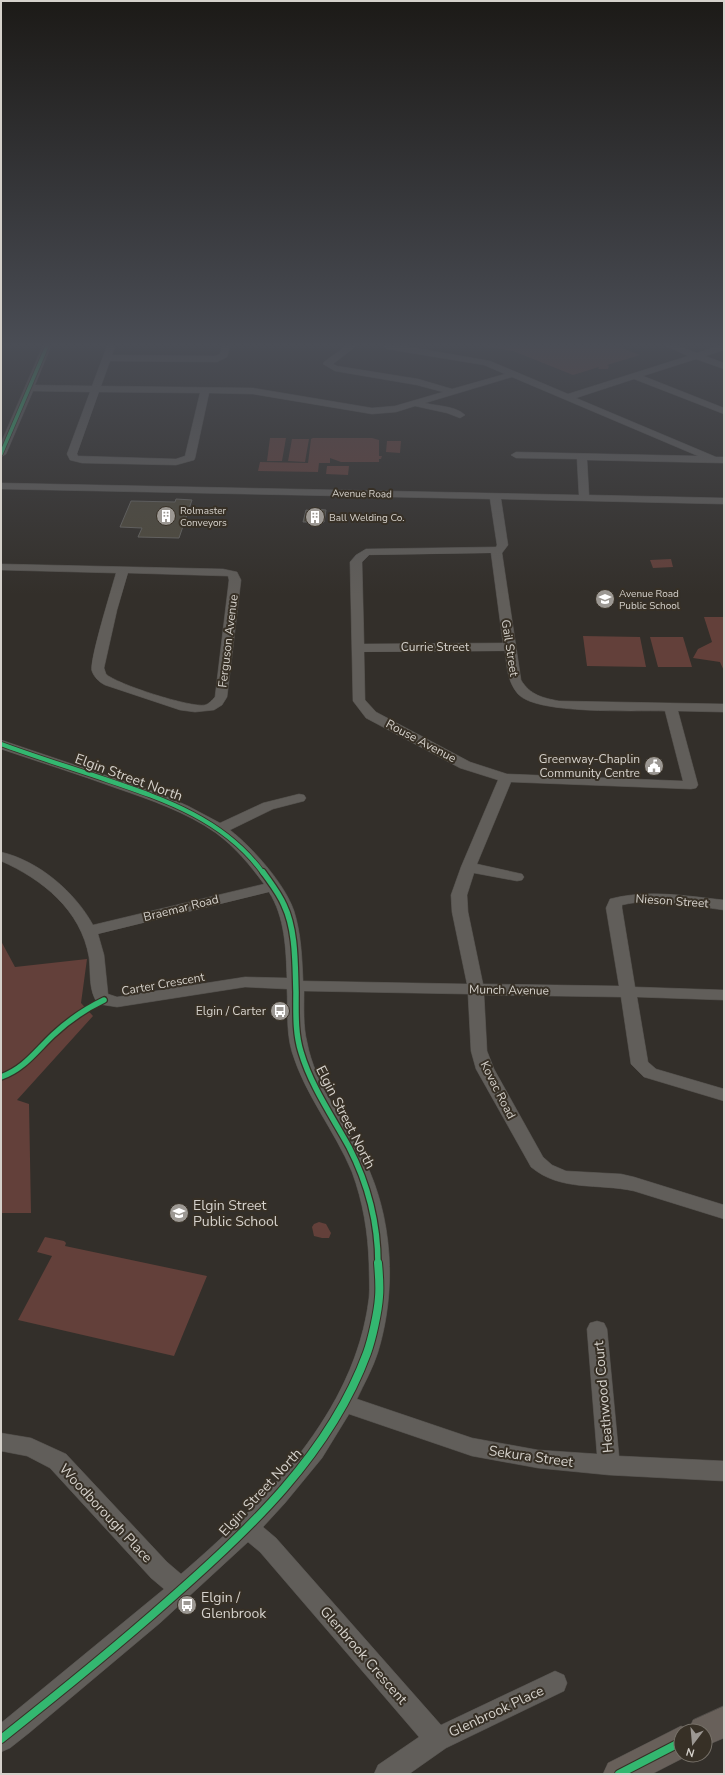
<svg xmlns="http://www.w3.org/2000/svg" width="725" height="1775" viewBox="0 0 725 1775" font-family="'Nunito Sans',sans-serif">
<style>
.green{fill:#63403a}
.building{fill:#4f4a3c;stroke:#686662}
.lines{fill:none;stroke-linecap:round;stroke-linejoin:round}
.minor-casing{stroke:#4f4c48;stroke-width:1}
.major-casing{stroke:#4f4c48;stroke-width:1}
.minor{fill:#615e5a;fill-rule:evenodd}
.major{fill:#68605a;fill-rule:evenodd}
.cycleway-far3-casing{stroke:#373026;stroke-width:5}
.cycleway-far2-casing{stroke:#373026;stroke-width:6}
.cycleway-far1-casing{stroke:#373026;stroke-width:8}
.cycleway-casing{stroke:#373026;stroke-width:10}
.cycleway-far3{stroke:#33b770;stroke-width:3.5}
.cycleway-far2{stroke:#33b770;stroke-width:4.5}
.cycleway-far1{stroke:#33b770;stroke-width:5.5}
.cycleway{stroke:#33b770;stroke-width:8}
.labels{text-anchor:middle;stroke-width:4;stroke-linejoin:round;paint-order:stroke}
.far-street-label{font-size:10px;fill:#d5d1cb;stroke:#373026}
.far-poi-label{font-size:10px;fill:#d5d1cb;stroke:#373026;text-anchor:start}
.street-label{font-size:12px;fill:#d5d1cb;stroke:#373026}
.poi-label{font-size:12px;fill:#d5d1cb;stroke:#373026;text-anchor:end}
.near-street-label{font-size:14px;fill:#d5d1cb;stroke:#373026}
.near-poi-label{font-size:14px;fill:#d5d1cb;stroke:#373026;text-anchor:start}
</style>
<rect width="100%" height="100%" fill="#332f2a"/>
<g class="green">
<path d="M483 346H617L640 355 607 365 609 366 608 369H598L599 367 573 375 513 351Z"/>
<path d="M270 438H286L282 461H267Z"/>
<path d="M313 438H372L379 440V456H382L381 459H379V462H341L330 458V463H319L318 472 258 471 260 462 308 463 311 439Z"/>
<path d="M292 439H309L305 462 288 461Z"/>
<path d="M387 441H401L400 453 386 452Z"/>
<path d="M327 466H349L348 475 326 474Z"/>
<path d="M671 559 673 567 653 568 650 560Z"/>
<path d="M704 617H724V671L720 662 693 658 698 649 712 642Z"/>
<path d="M583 636 640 637 646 667 587 666Z"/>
<path d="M650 637H683L692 667H658Z"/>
<path d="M1 941 15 967 87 959 81 1003 93 1016 17 1100 29 1104 31 1213H1Z"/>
<path d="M319 1222 326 1224 331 1233 329 1238H322L314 1236 312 1227 314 1224Z"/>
<path d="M45 1237 64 1241 66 1243 65 1246 207 1276 174 1356 18 1320 52 1256 37 1252Z"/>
</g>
<g class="building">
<path d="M176 499 192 500 179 538 138 537 142 528 120 527 131 501 175 502Z"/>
<path d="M313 509 326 510 324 522H303L306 510 313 511Z"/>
</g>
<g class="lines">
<defs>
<g id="minor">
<path d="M43 346H51L35 385 92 386 107 346H115L112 355 215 356 220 354 222 346H230L227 357 217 362 110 361 101 386 253 388 372 408 395 406 443 392 417 385 335 371 323 364 324 362 346 346H356L333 364 337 366 418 379 452 389 505 374 484 365 387 349 383 346H404L490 361 568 394 688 356 666 346H678L697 353 718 346H724V350L705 356 724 363V369L696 359 643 376 724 408V414L634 379 576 398 716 457H724V463L587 460 589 495 724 498V504L501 499 508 545 502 553 521 680C530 695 543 698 559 701L724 704V712L678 711 698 785 696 788 691 789 511 782 477 864 522 874 524 877 522 880 517 881 474 873 467 895 468 912 483 984 619 986 606 908 610 899C648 889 685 896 724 900V910C691 906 655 897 622 905V908L635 987 724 990V1000L637 997 648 1062 656 1069 724 1089V1101L644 1077 631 1064 621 997 484 995 487 1051 494 1069 543 1157 552 1165 566 1171 621 1174 634 1177 724 1205V1219L634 1191C598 1183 561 1192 531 1167L476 1069 471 1051 468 994 304 991C304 1008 303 1026 307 1042 315 1085 345 1121 364 1159 393 1217 397 1290 378 1352 373 1368 364 1384 357 1399L472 1438 538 1450 597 1454 587 1329 590 1323 597 1321 604 1323 607 1329 619 1456 724 1461V1481L609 1475 538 1468 472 1456 349 1414 322 1458 285 1503 263 1527 276 1538 441 1725 555 1671 564 1675 567 1683 564 1691 446 1748 409 1774H374L378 1765 419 1737 260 1552 248 1542 160 1623 29 1733 10 1748 1 1752V1723L164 1589 151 1578 50 1468 27 1456 1 1451V1433L31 1438 66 1454 167 1562 181 1574C264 1502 355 1413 369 1298 370 1287 369 1275 369 1264 368 1232 363 1202 352 1172 335 1131 305 1095 292 1052 286 1032 288 1010 287 989L245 987 117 1007 98 1004C88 990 91 973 89 957 81 910 42 879 1 861V852C39 861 75 892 93 925L264 884C250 865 235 847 216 833 186 812 151 800 116 788 78 774 39 762 1 749V740L161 794 188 806 220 823 263 803 299 794 304 795 306 798 304 801 273 809 230 830C252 847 285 884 294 911 301 933 302 957 303 981L467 984 452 912 451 895 461 867 498 780 460 768 366 718 353 701 350 562 356 555 366 549 496 547 497 545 490 499 1 489V483L579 495 577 459 516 458 511 455 516 452 698 456 512 377 425 403C437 406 456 406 465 415L460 418 447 413 415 406 396 412 372 414 253 394 209 393 195 458 194 460 176 465 82 463 70 460 67 454 90 392 33 391 6 454 1 457V443ZM99 392 200 393 185 456 176 459 78 456 77 454ZM491 553 503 643 364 644 362 562 369 555ZM505 651C507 666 507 681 518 694 537 715 634 710 665 711L683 781 507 774 470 762 376 712 365 700 364 652ZM269 892C285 917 286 949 287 978L245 977 117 997 108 994 104 955 98 934Z"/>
<path d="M1 564 223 569 237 572 241 580 227 697 222 705 214 710 195 712 180 710 105 685C99 682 94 677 92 671 89 661 112 588 116 573L1 570ZM128 573 228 576 229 580 215 697C212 700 209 704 205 705 191 708 116 684 106 674L104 668 117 610Z"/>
</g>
<path id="major" d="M724 1706V1738L705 1746V1731H681V1755H689L652 1774H603L608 1763 681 1726 689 1729 693 1720Z"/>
</defs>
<use href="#minor" class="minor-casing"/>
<use href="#major" class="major-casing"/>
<use href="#minor" class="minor"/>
<use href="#major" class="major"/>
<defs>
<path id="cycleway-far3" d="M1 454 47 346"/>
<path id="cycleway-far2" d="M1 744C36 757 72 768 107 780 166 800 225 820 263 873"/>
<g id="cycleway-far1">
<path d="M263 872C270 882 279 893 284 905 296 930 295 964 296 992 296 1012 295 1033 301 1052 311 1086 332 1116 349 1147 368 1184 378 1222 378 1264"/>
<path d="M1 1077C24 1069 36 1051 53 1035 68 1021 85 1009 104 1000"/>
</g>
<g id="cycleway">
<path d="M1 1739C58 1694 115 1648 169 1600 249 1530 330 1454 367 1353 372 1339 378 1312 379 1297 380 1286 379 1274 378 1263"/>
<path d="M619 1774 681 1742"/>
</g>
</defs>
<use href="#cycleway-far3" class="cycleway-far3-casing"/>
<use href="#cycleway-far2" class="cycleway-far2-casing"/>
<use href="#cycleway-far1" class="cycleway-far1-casing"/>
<use href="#cycleway" class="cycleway-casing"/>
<use href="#cycleway-far3" class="cycleway-far3"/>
<use href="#cycleway-far2" class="cycleway-far2"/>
<use href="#cycleway-far1" class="cycleway-far1"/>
<use href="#cycleway" class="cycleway"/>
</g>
<linearGradient id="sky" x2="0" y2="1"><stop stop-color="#1c1a17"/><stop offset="0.58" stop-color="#4a4d55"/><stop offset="1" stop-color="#4a4d55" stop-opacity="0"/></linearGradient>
<rect width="725" height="595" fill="url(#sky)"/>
<defs>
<symbol id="building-disc" viewBox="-11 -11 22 22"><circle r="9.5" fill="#9c9893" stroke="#373026"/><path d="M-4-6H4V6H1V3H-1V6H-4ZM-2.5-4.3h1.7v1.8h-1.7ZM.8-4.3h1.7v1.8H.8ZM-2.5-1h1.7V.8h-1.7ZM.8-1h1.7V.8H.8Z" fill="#fff"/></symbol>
<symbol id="school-disc" viewBox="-11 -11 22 22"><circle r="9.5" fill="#9c9893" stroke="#373026"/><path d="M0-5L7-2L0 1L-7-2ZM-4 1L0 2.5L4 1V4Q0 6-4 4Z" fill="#fff"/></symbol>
<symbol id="civic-disc" viewBox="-11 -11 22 22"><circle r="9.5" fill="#9c9893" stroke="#373026"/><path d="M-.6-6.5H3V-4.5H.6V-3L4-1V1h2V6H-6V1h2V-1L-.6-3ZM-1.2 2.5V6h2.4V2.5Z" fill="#fff"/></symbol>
<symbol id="bus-disc" viewBox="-11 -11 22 22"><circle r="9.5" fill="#9c9893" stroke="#373026"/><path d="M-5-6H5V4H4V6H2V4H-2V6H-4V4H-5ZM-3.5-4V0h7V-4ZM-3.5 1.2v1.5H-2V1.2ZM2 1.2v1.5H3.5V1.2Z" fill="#fff"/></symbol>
</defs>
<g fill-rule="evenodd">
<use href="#building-disc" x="155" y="505" width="22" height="22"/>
<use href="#building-disc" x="304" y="506" width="22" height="22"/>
<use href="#school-disc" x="594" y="588" width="22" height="22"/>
<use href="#civic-disc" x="643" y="755" width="22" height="22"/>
<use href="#bus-disc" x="269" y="1000" width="22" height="22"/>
<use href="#school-disc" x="168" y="1202" width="22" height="22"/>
<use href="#bus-disc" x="176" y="1594" width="22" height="22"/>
</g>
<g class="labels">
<g class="far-street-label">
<text transform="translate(362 493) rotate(1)" y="4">Avenue Road</text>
</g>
<g class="far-poi-label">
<text x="180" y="514">Rolmaster<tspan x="180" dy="12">Conveyors</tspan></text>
<text x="329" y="521">Ball Welding Co.</text>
<text x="619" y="597">Avenue Road<tspan x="619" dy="12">Public School</tspan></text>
</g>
<g class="street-label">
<text transform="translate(228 641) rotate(-83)" y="4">Ferguson Avenue</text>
<text x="435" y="651">Currie Street</text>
<text transform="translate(510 648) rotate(81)" y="4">Gail Street</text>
<text transform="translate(421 741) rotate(28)" y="4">Rouse Avenue</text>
<text transform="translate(672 901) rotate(4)" y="4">Nieson Street</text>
<text transform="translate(181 908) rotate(-14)" y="4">Braemar Road</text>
<text transform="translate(163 984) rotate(-10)" y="4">Carter Crescent</text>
<text transform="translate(509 990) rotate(1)" y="4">Munch Avenue</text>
<text transform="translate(498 1090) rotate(63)" y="4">Kovac Road</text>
</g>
<g class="poi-label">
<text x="640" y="763">Greenway-Chaplin<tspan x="640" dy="14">Community Centre</tspan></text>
<text x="266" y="1015">Elgin / Carter</text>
</g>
<g class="near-street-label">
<text transform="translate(129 777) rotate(20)" y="5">Elgin Street North</text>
<text transform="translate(346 1117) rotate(63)" y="5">Elgin Street North</text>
<text transform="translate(603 1397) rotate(-95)" y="5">Heathwood Court</text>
<text transform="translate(531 1456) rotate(8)" y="5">Sekura Street</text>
<text transform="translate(260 1492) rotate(-47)" y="5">Elgin Street North</text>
<text transform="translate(106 1513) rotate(47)" y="5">Woodborough Place</text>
<text transform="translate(364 1655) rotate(49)" y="5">Glenbrook Crescent</text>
<text transform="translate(496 1711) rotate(-25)" y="5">Glenbrook Place</text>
</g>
<g class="near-poi-label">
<text x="193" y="1210">Elgin Street<tspan x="193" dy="16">Public School</tspan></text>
<text x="201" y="1602">Elgin /<tspan x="201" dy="16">Glenbrook</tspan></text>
</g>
</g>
<rect width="725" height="1775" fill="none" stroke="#d5d1cb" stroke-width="4"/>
<g transform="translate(693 1743) rotate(196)"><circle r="19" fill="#373026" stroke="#767068"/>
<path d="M0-3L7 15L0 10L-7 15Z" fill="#9c9893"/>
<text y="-6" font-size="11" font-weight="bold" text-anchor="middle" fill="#d5d1cb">N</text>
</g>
</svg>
